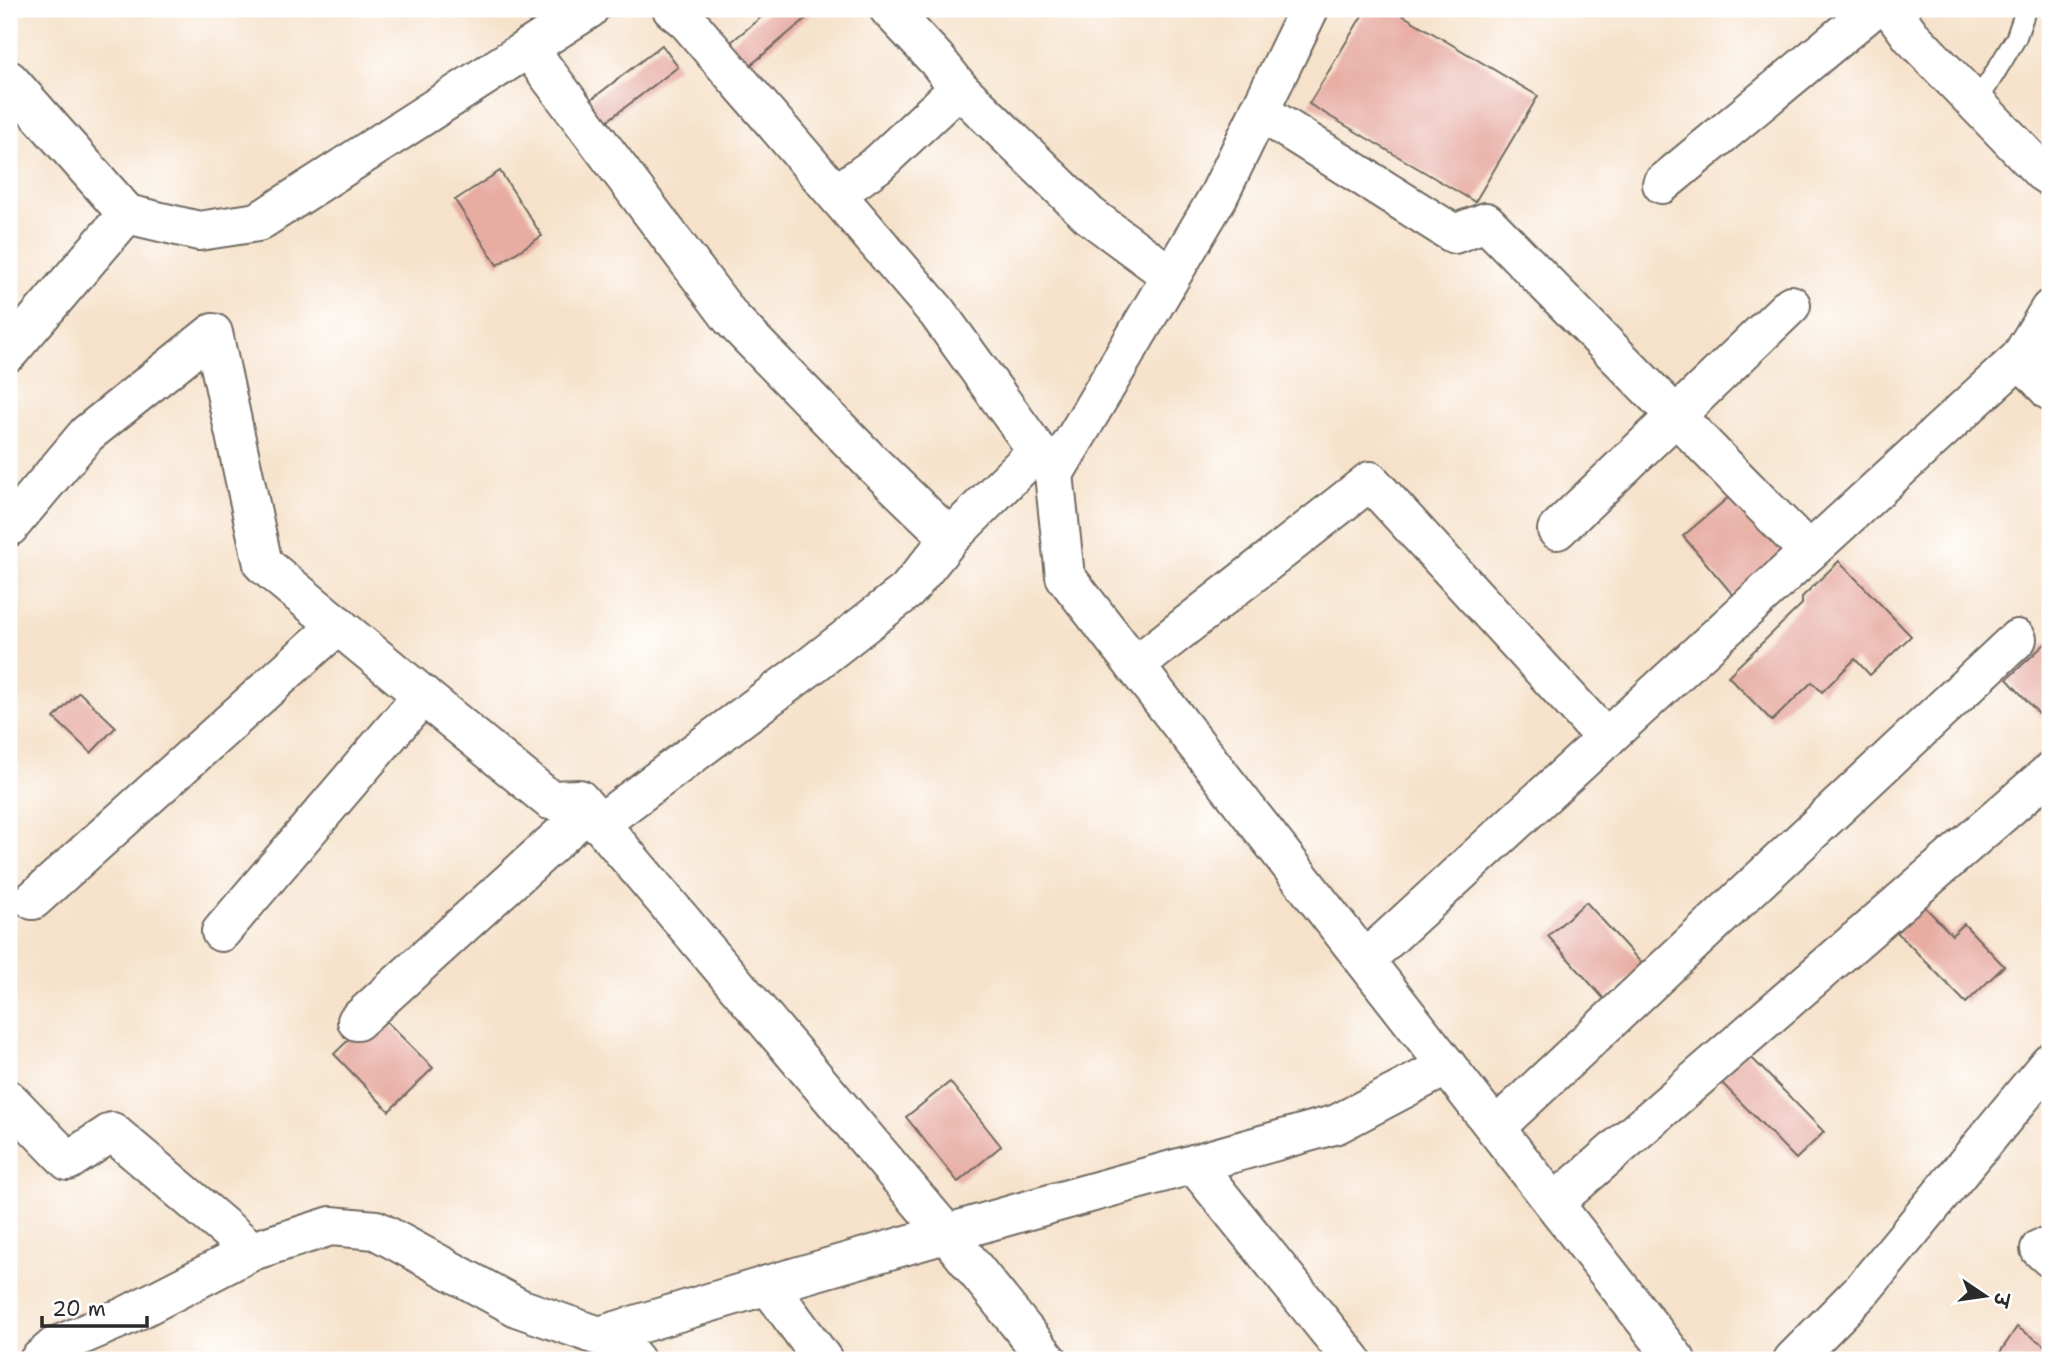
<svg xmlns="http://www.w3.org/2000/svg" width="2059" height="1369" viewBox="0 0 2059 1369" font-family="'Shantell Sans','Playpen Sans Deva',sans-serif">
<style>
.building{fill:#e7aca2}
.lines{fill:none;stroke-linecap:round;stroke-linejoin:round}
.lane-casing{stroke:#726b63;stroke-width:23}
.street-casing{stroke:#726b63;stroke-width:42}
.lane{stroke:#fff;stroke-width:19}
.street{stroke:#fff;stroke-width:38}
</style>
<rect width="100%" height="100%" fill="#fff"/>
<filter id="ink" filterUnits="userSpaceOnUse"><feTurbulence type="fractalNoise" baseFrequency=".0143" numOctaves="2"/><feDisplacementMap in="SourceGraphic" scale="14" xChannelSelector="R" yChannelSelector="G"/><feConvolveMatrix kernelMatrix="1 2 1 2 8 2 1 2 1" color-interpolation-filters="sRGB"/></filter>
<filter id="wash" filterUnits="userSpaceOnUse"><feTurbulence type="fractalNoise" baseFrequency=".00686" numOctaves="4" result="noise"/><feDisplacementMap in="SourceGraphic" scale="28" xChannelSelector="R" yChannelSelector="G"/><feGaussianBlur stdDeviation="1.57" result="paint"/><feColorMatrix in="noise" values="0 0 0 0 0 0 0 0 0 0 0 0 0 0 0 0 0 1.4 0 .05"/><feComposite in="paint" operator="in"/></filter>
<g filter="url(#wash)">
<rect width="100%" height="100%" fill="#f6e2ca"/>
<g id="blocks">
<g class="building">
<path d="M771 9H805L810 15 745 70 725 47Z"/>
<path d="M1366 9H1392L1538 96 1475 202 1309 104Z"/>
<path d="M662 45 678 67 599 127 583 106Z"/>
<path d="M500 171 542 236 497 265 455 200Z"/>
<path d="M1736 491 1792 557 1739 602 1683 536Z"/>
<path d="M1839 561 1911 636 1870 675 1855 659 1822 692 1812 682 1772 721 1728 676 1802 604V597Z"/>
<path d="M2047 642 2050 646V726L2007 679Z"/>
<path d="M79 692 116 727 91 753 54 718Z"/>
<path d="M1586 902 1643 965 1604 999 1548 936Z"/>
<path d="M1924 906 1952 935 1964 924 2004 966 1966 1003 1897 932Z"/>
<path d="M377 1012 433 1068 389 1111 334 1054Z"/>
<path d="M1746 1052 1824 1132 1796 1159 1719 1080Z"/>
<path d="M950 1082 1001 1146 958 1182 906 1117Z"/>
<path d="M2017 1327 2050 1349V1360H1995Z"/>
</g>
</g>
</g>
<g filter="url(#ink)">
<use href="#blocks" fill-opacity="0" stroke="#726b63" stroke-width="2"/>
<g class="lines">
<defs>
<path id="lane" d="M1976 104 2016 38 2026 9"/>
<g id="street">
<path d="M672 9 687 21 937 312 1054 474 1065 576 1676 1360"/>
<path d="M889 9 936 59 959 88 1089 215 1170 275"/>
<path d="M1891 9 1911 36 2042 172 2050 177"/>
<path d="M528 48 731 318 872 463 950 538"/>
<path d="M9 80 127 214"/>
<path d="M1259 111 1454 234 1486 222 1809 552"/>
<path d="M1662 184 1873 9"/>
<path d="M836 194 878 164 959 88"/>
<path d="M9 352 127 214 199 231 258 222 589 9"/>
<path d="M2020 358 2050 391"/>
<path d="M1054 474 1219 195 1309 9"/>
<path d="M9 527 87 434 213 333 263 564 550 800 579 799 946 1233 1048 1360"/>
<path d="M1557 530 1791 305"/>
<path d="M1135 666 1370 481 1606 739"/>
<path d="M599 824 812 665 907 591 950 538 1037 451"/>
<path d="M33 900 338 625"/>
<path d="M221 932 423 695"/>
<path d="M1365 960 2020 358 2050 309"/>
<path d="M357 1021 588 811"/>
<path d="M9 1100 68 1161 112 1132 252 1251"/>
<path d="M1495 1128 2017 639"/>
<path d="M1194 1164 1352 1360"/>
<path d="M1554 1203 2050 772"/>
<path d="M2040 1249 2050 1258"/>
<path d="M768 1285 823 1360"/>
<path d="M610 1333 635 1360"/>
<path d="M39 1360 54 1347 126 1316 252 1251 331 1226 376 1230 519 1308 599 1336 768 1285 1018 1213 1337 1124 1447 1066"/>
<path d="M1793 1360 1863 1289 2050 1062"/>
</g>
</defs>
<use href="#lane" class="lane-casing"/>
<use href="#street" class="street-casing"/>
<use href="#lane" class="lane"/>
<use href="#street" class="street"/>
</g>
</g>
<rect width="2059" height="1369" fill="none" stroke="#fff" stroke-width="35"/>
<g transform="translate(1985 1296) rotate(103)" stroke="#ffffff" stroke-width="5" paint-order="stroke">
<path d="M0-5L12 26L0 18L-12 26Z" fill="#2b2b2b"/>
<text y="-10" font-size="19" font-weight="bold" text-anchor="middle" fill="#2b2b2b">उ</text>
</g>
<path d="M42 1316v10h105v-10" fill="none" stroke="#2b2b2b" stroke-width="3.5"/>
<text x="52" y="1316" font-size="21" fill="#2b2b2b" stroke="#ffffff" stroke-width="5" paint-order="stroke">20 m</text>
</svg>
